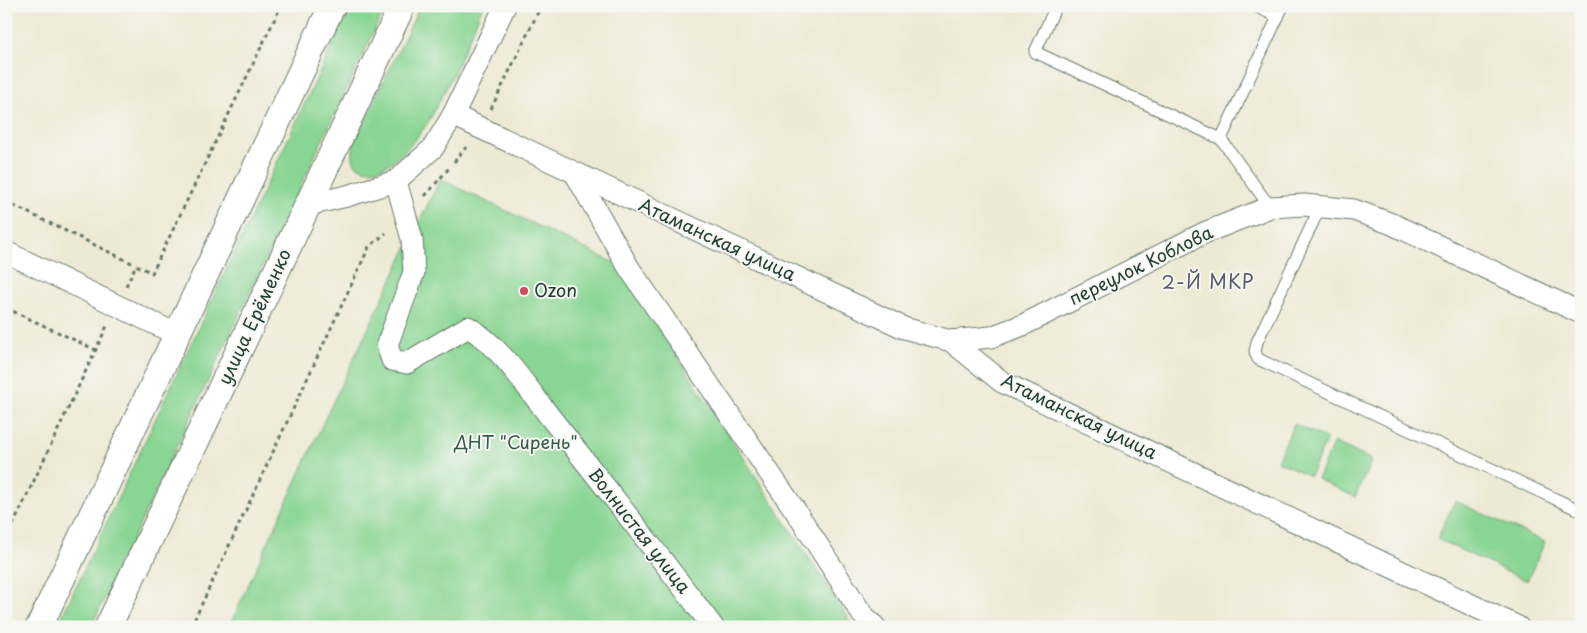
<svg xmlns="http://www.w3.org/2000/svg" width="1587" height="633" viewBox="0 0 1587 633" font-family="'Playpen Sans',sans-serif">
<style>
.green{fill:#89d593;stroke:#548964}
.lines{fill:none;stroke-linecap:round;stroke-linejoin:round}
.service-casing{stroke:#677a6c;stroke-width:13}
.minor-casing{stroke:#677a6c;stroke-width:23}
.tertiary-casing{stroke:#677a6c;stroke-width:28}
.path{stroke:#677a6c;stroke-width:3;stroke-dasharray:4 4;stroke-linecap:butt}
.service{stroke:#fff;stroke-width:11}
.minor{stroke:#fff;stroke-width:21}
.tertiary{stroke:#fff;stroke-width:26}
.poi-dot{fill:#d1495b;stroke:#f6f6f2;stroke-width:2}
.labels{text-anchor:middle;stroke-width:4;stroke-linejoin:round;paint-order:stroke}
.street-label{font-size:18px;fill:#1f3d34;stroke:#f6f6f2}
.poi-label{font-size:18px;fill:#1f3d34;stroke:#f6f6f2;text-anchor:start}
.park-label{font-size:18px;fill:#345b47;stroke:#f6f6f2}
.neighbourhood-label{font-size:19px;letter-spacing:1px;fill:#565c67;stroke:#f6f6f2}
</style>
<rect width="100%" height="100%" fill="#f6f6f2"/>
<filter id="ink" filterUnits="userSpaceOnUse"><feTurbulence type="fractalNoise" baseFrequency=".02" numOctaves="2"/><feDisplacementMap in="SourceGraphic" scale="10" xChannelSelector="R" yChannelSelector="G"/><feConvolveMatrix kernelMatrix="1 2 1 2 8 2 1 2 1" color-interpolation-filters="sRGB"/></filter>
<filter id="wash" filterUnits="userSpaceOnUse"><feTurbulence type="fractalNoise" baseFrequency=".0096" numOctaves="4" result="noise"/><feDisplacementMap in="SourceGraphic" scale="20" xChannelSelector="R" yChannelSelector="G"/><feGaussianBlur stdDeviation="1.12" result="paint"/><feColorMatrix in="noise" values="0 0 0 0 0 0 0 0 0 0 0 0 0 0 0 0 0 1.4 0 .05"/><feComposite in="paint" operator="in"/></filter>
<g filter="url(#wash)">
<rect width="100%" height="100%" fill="#edead4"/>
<g class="green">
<path d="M351 6H386L91 627H57Z"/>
<path d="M420 6H483C467 43 451 82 431 117 420 137 384 182 359 167 350 162 353 152 354 143Z"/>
<path d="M440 179 617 264 854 627H229L329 410Z"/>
<path d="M1294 424 1327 439 1310 476 1277 461Z"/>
<path d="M1334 442 1372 460 1355 497 1317 479Z"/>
<path d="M1455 501 1545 542 1527 581 1437 539Z"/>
</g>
</g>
<g filter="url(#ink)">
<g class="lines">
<defs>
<g id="service">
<path d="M1056 6 1035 52 1221 139 1283 6"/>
<path d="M1255 6 1278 17"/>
<path d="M1221 139 1270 207"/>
<path d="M1320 207 1257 342 1255 352 1258 359 1581 511"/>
</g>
<g id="minor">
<path d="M453 115 904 328 951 341 1002 382 1518 627"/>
<path d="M575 173 629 268 799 516 862 614 875 627"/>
<path d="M396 181 412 239 414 272 387 345 392 360 407 363 468 327C501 346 530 392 554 422 608 490 661 558 713 627"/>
<path d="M308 205 347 196 396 181 433 148 453 115 505 6"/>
<path d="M6 252 176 334"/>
<path d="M951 341 991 337 1023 325 1204 233 1270 207 1304 205 1354 210 1392 224 1581 313"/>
</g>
<g id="tertiary">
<path d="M39 627 332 6"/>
<path d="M108 627 402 6"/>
</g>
</defs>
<use href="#service" class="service-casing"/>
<use href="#minor" class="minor-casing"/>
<use href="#tertiary" class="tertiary-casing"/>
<g class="path">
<path d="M491 109 541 6"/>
<path d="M454 162 467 146"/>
<path d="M425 196 450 167"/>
<path d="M6 202 136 265"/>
<path d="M126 286 136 265 152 273 281 6"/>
<path d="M6 308 96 350"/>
<path d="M6 540 107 326"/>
<path d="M191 627 369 247 386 233"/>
</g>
<use href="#service" class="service"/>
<use href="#minor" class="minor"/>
<use href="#tertiary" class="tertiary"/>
</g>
</g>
<circle class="poi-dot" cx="524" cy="291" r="5"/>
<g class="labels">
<g class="street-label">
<text transform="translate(717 240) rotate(25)" y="6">Атаманская улица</text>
<text transform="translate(1141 266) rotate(-26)" y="6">переулок Коблова</text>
<text transform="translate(255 317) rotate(-65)" y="6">улица Ерёменко</text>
<text transform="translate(1079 417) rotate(26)" y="6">Атаманская улица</text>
<text transform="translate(639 531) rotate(52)" y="6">Волнистая улица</text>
</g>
<g class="poi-label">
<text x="534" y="297">Ozon</text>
</g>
<g class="park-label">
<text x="516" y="449">ДНТ "Сирень"</text>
</g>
<g class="neighbourhood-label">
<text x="1208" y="289">2-Й МКР</text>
</g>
</g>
<rect width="1587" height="633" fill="none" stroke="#f6f6f2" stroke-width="25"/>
</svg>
